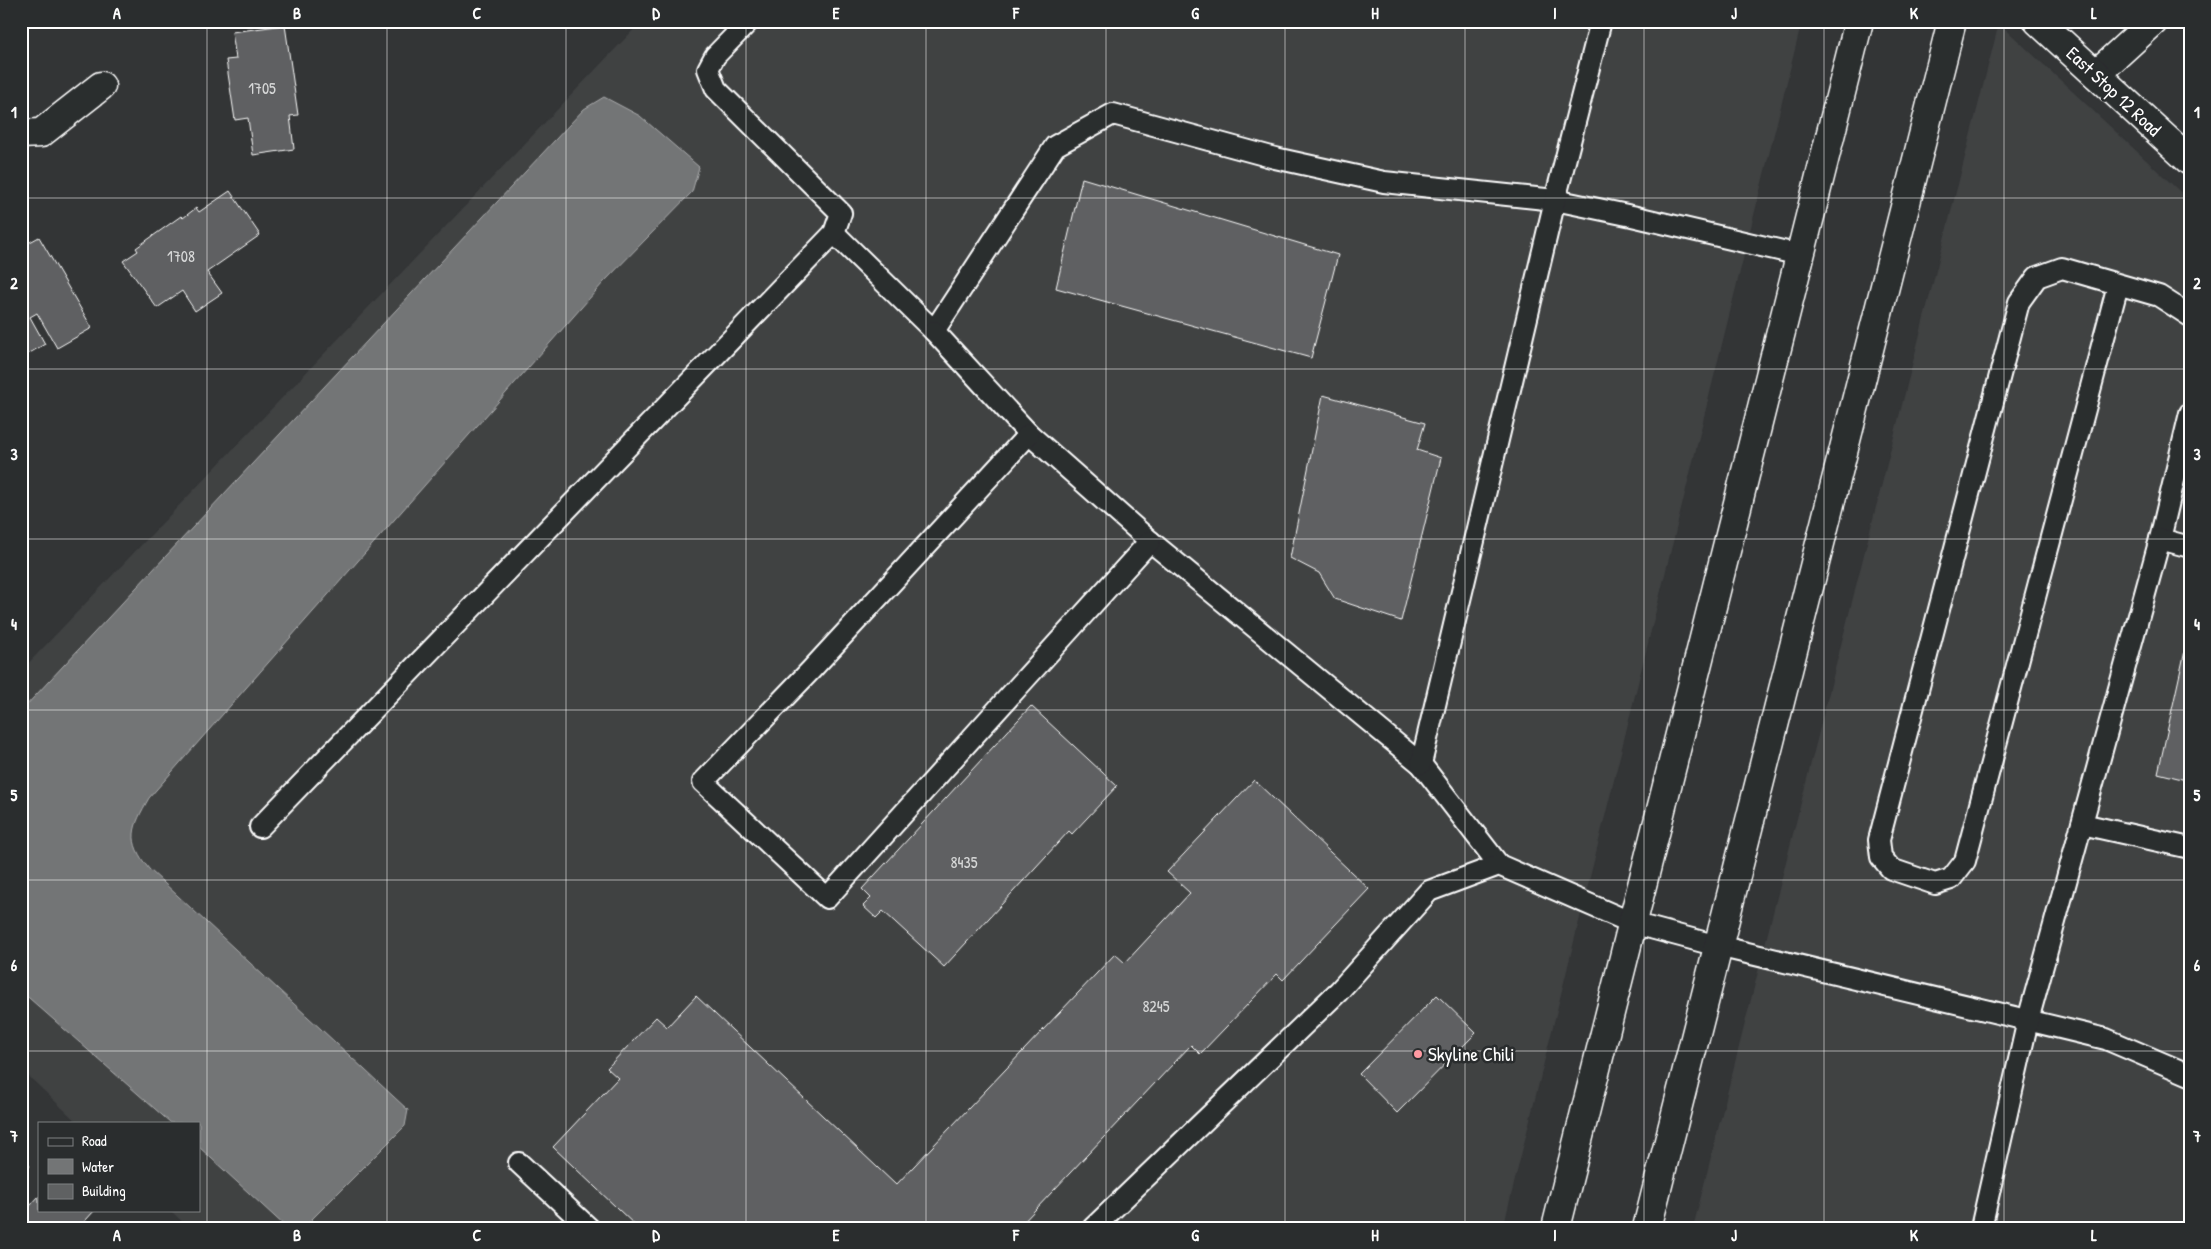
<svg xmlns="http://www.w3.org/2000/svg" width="2211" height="1249" viewBox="0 0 2211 1249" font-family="'Patrick Hand',sans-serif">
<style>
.built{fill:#404243}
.water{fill:#737576;stroke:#abacad}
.building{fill:#5f6162;stroke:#fff}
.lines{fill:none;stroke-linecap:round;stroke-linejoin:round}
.lane-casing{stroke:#fff;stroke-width:24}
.street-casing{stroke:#fff;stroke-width:31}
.secondary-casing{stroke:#fff;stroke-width:31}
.primary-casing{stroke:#fff;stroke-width:31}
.lane{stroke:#2a2d2e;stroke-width:20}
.street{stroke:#2a2d2e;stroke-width:28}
.secondary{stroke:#2a2d2e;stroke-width:28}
.primary{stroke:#2a2d2e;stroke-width:28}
.grid{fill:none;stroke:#fff;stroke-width:1;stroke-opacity:0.55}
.poi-dot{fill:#ff9aa2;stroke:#2a2d2e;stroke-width:2}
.labels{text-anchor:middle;stroke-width:5;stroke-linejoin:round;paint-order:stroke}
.number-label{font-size:16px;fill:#d7d8d8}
.street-label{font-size:19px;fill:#fff;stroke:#2a2d2e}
.poi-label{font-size:19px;fill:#fff;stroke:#2a2d2e;text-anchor:start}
.neatline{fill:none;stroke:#fff;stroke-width:2}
.grid-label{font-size:16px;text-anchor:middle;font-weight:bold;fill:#fff}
</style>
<rect width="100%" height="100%" fill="#333536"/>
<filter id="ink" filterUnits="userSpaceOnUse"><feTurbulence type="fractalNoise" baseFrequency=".02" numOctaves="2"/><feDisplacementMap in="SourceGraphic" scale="10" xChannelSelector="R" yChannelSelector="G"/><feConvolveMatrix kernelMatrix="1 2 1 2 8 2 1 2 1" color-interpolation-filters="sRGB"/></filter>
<g filter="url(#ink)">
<g class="built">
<path d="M642 21H1802L1503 1228H189L170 1210H199V1123H78L21 1069V671Z"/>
<path d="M1999 23 2190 201V1228H1693Z"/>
</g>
<path class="water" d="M604 97 640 116 699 167 692 192 603 283 149 798C132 828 126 840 149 869L408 1110 405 1126 303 1228H287L199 1147V1123H171L21 991V711L584 109Z"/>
<g class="building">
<path d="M285 25 298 115 290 116 294 149 253 155 248 118 235 120 226 60 236 59 232 32Z"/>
<path d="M1082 178 1338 255 1311 358 1056 288Z"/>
<path d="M230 191 260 235 207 272 222 293 195 311 182 291 157 308 123 261 138 251 136 248 181 216 183 218 196 208 199 212Z"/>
<path d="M39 237 92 328 57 348 37 313 30 317 45 344 21 358V247Z"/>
<path d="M1323 395 1425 423 1417 450 1441 458 1401 621 1335 599 1319 573 1290 558Z"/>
<path d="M2190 628V781L2158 773Z"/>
<path d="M1031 706 1117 786 1072 834 1069 831 944 967 883 911 876 918 863 906 871 898 862 889Z"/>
<path d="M1254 780 1369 889 1283 980 1277 974 1200 1054 1191 1045 1018 1228H638L553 1147 618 1078 607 1068 656 1017 667 1027 696 996 896 1185 1115 954 1125 963 1190 893 1167 872Z"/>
<path d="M1437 995 1476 1033 1397 1113 1359 1074Z"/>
<path d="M21 1158 30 1166 21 1176Z"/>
<path d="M39 1196V1210H95L85 1221 93 1228H21V1216Z"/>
</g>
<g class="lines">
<defs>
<g id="lane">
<path d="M834 233 934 331 1055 146 1113 114 1275 158 1384 182 1555 200 1632 216 1800 255"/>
<path d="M2118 285 1965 861 1951 879 1935 884 1891 869 1881 857 1879 840 2019 302 2037 277 2062 268 2159 296 2190 316"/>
<path d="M934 331 1029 434 1150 541 1421 764 1499 865"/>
<path d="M1029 434 811 670 703 782 827 898 1150 541"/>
<path d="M2160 539 2190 413"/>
<path d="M1421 764 1555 200 1601 21"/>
<path d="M2082 824 2190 848"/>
<path d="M260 827 834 233 841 213 716 89 708 69 715 56 749 21"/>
<path d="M519 1163 589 1228"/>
<path d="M1093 1228 1339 991 1429 891 1499 865 1632 923 1718 946 2106 1039 2190 1075"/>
<path d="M1981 1228 2028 1020 2160 539 2190 547"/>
</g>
<g id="street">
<path d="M2096 74 2154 21"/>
<path d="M21 134 41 133 101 86"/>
</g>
<path id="secondary" d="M2038 21 2190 161"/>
<g id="primary">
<path d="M1556 1228 1859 21"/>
<path d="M1647 1228 1952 21"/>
</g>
</defs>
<use href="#lane" class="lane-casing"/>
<use href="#street" class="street-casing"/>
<use href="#secondary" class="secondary-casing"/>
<use href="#primary" class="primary-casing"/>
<use href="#lane" class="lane"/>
<use href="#street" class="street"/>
<use href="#secondary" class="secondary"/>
<use href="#primary" class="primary"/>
</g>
</g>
<path class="grid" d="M207 21V1228M387 21V1228M566 21V1228M746 21V1228M926 21V1228M1106 21V1228M1285 21V1228M1465 21V1228M1644 21V1228M1824 21V1228M2004 21V1228M21 198H2190M21 369H2190M21 539H2190M21 710H2190M21 880H2190M21 1051H2190"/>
<circle class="poi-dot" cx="1418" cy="1054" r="5"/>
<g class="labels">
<g class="number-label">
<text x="262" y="94">1705</text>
<text x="181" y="262">1708</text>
<text x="964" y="868">8435</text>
<text x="1156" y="1012">8245</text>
</g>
<g class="street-label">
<text transform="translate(2114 91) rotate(43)" y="7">East Stop 12 Road</text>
</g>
<g class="poi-label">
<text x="1428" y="1061">Skyline Chili</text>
</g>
</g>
<rect width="2211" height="1249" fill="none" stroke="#2a2d2e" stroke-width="55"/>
<rect x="38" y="1122" width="162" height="90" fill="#2a2d2e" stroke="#7f8182"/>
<rect x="48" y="1138" width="25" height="8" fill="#2a2d2e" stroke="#7f8182"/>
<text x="82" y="1146" font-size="15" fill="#ffffff">Road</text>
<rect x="48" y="1159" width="25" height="15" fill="#737576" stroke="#7f8182"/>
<text x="82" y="1172" font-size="15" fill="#ffffff">Water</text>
<rect x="48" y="1184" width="25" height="15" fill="#5f6162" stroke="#7f8182"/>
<text x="82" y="1196" font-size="15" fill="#ffffff">Building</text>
<rect x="28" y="28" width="2156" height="1194" class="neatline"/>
<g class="grid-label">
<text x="117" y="19">A</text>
<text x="297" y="19">B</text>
<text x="477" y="19">C</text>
<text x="656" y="19">D</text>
<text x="836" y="19">E</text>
<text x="1016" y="19">F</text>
<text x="1195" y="19">G</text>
<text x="1375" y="19">H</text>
<text x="1555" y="19">I</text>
<text x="1734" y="19">J</text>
<text x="1914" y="19">K</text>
<text x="2094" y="19">L</text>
<text x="14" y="118">1</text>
<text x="2197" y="118">1</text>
<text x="14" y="289">2</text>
<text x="2197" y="289">2</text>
<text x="14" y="460">3</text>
<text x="2197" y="460">3</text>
<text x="14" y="630">4</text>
<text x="2197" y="630">4</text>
<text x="14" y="801">5</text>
<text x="2197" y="801">5</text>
<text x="14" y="971">6</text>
<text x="2197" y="971">6</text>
<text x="14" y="1142">7</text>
<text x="2197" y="1142">7</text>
<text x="117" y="1241">A</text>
<text x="297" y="1241">B</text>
<text x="477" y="1241">C</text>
<text x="656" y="1241">D</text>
<text x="836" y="1241">E</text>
<text x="1016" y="1241">F</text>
<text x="1195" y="1241">G</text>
<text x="1375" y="1241">H</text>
<text x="1555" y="1241">I</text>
<text x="1734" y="1241">J</text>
<text x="1914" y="1241">K</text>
<text x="2094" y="1241">L</text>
</g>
</svg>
